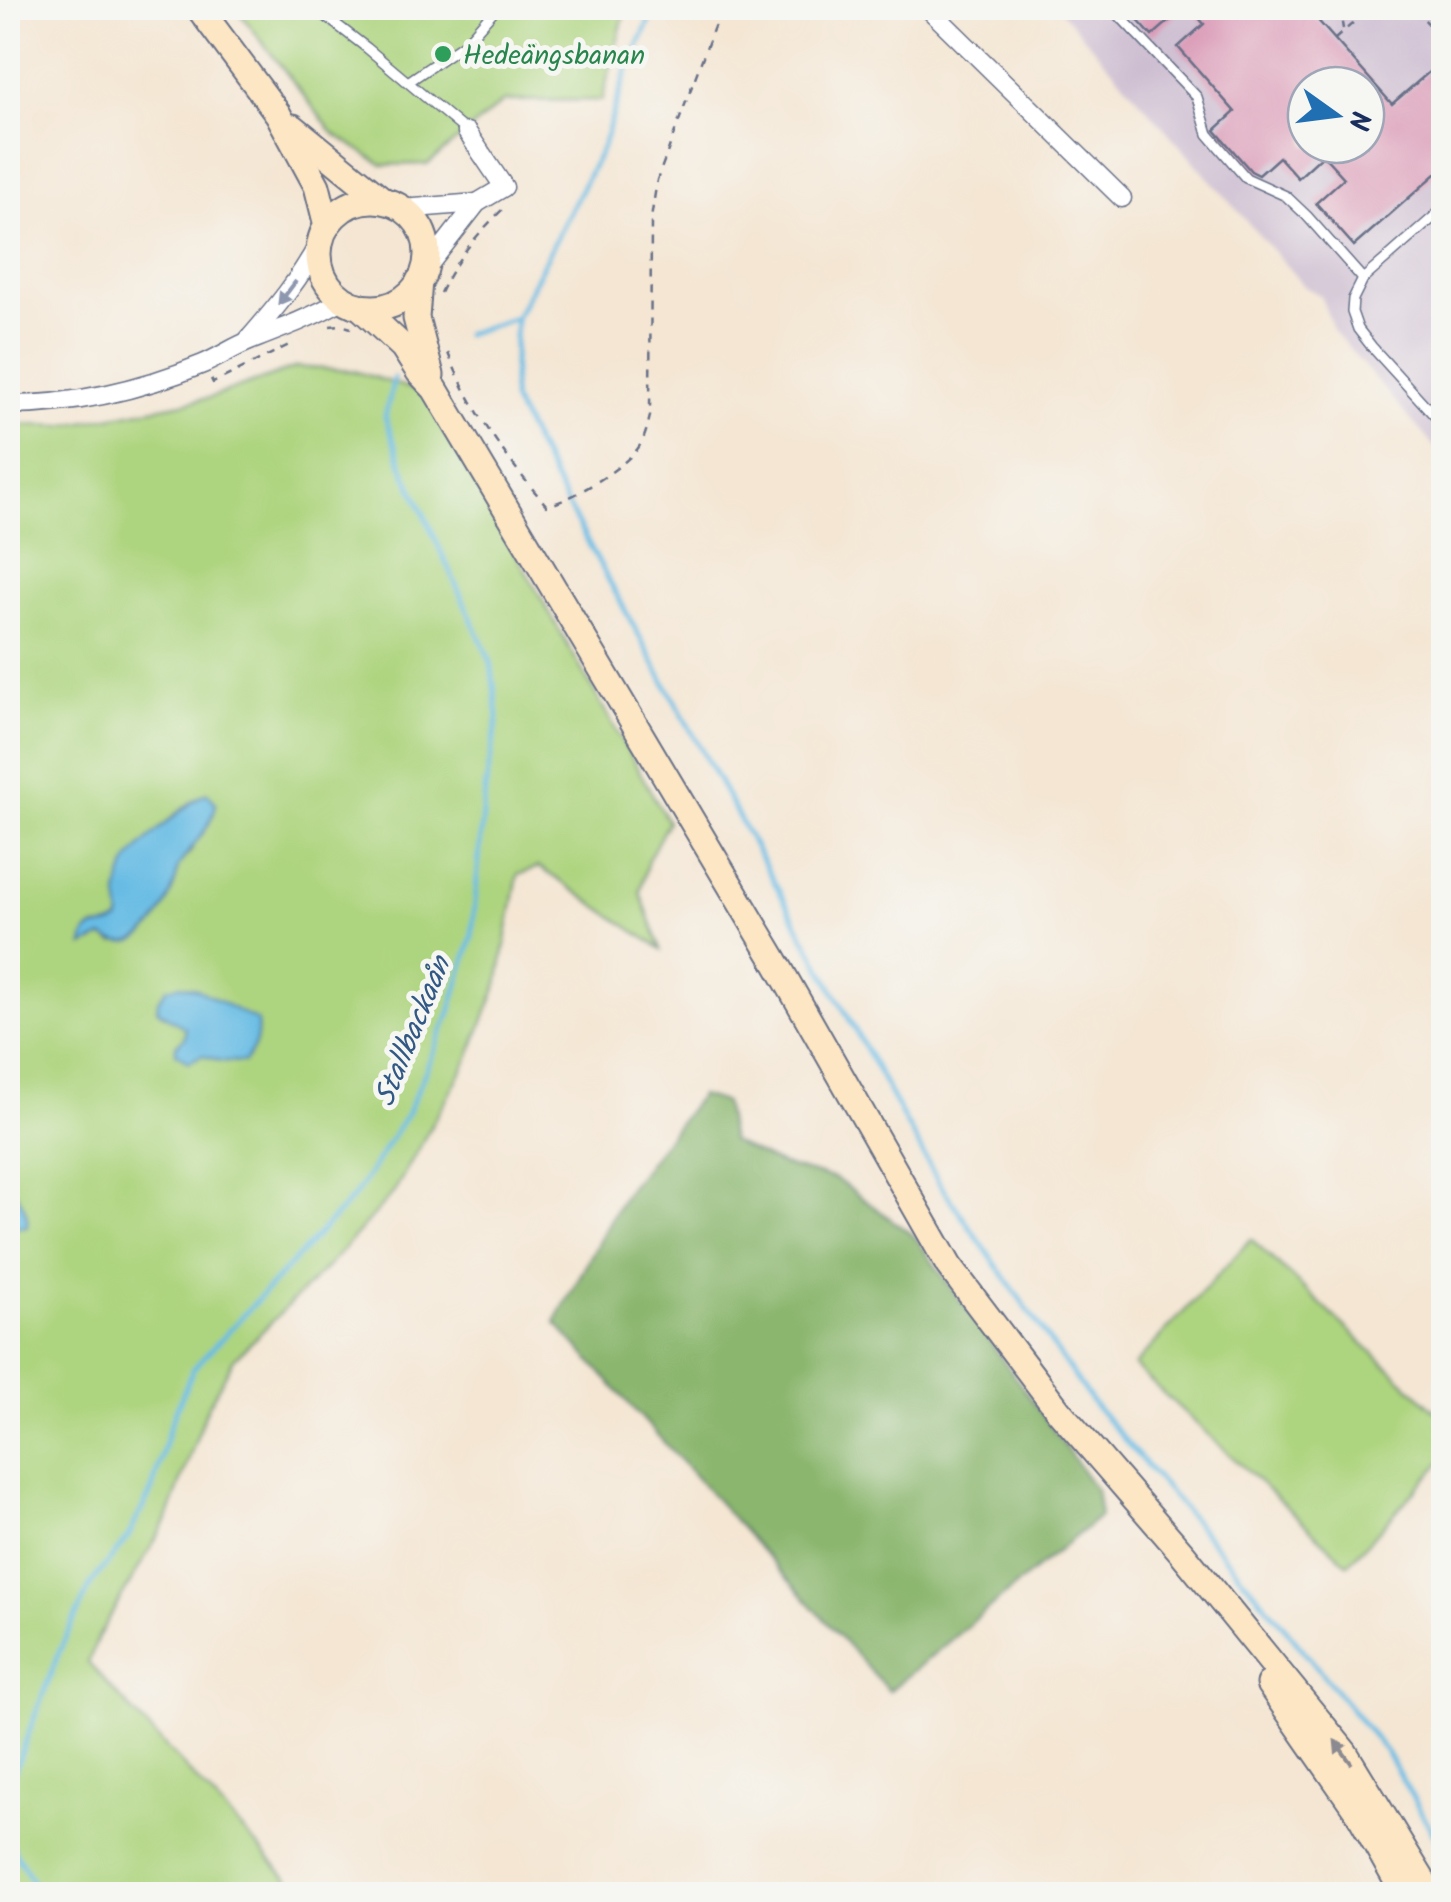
<svg xmlns="http://www.w3.org/2000/svg" width="1451" height="1902" viewBox="0 0 1451 1902" font-family="Kalam,sans-serif">
<style>
.industrial{fill:#cebed1;fill-rule:evenodd}
.green{fill:#add47e;stroke:#64826e;stroke-width:2.5;fill-rule:evenodd}
.forest{fill:#8ab66d;stroke:#527266;stroke-width:2.5}
.water{fill:#68bce4;stroke:#4276a1;stroke-width:2.5}
.lines{fill:none;stroke-linecap:round;stroke-linejoin:round}
.stream{stroke:#68bce4;stroke-width:5}
.building{fill:#da99b6;fill-rule:evenodd}
.lane-casing{stroke:#676f87;stroke-width:12}
.street-casing{stroke:#676f87;stroke-width:21}
.secondary-casing{stroke:#676f87;stroke-width:29}
.path{stroke:#676f87;stroke-width:2.5;stroke-dasharray:8 8;stroke-linecap:butt}
.lane{stroke:#fff;stroke-width:9}
.street{stroke:#fff;stroke-width:18}
.secondary{stroke:#fce6c4;stroke-width:25}
.oneway{fill:#8d97ae}
.oneway2{fill:#8c8a91}
.leisure-dot{fill:#2e9e5b;stroke:#f6f6f2;stroke-width:4}
.labels{text-anchor:middle;stroke-width:10;stroke-linejoin:round;paint-order:stroke}
.leisure-label{font-size:28px;fill:#27864d;stroke:#f6f6f2;text-anchor:start}
.water-label{font-size:30px;font-style:italic;fill:#325986;stroke:#f6f6f2}
</style>
<rect width="100%" height="100%" fill="#f6f6f2"/>
<filter id="ink" filterUnits="userSpaceOnUse"><feTurbulence type="fractalNoise" baseFrequency=".01" numOctaves="2"/><feDisplacementMap in="SourceGraphic" scale="20" xChannelSelector="R" yChannelSelector="G"/><feConvolveMatrix kernelMatrix="1 2 1 2 8 2 1 2 1" color-interpolation-filters="sRGB"/></filter>
<filter id="wash" filterUnits="userSpaceOnUse"><feTurbulence type="fractalNoise" baseFrequency=".0048" numOctaves="4" result="noise"/><feDisplacementMap in="SourceGraphic" scale="40" xChannelSelector="R" yChannelSelector="G"/><feGaussianBlur stdDeviation="2.25" result="paint"/><feColorMatrix in="noise" values="0 0 0 0 0 0 0 0 0 0 0 0 0 0 0 0 0 1.4 0 .05"/><feComposite in="paint" operator="in"/></filter>
<g filter="url(#wash)">
<rect width="100%" height="100%" fill="#f4e6d3"/>
<path class="industrial" d="M1058 8H1443V457L1334 331 1320 295 1305 287ZM1306 85H1366V145H1306Z"/>
<g class="green">
<path d="M236 8H626L602 100 504 101 428 164 383 165 333 133Z"/>
<path d="M297 367 354 371 425 393 668 822 648 860 640 892 661 949 539 867 518 875 498 984 468 1060 394 1192 331 1263 234 1359 208 1406 166 1522 98 1637 88 1663 302 1894H8V1223L18 1227V1196L8 1184V424L61 426 209 398ZM207 794 192 850 178 865 175 880 114 944 103 937 83 945C92 914 103 935 120 920L121 906 118 895C131 858 171 809 207 794ZM185 1027 221 1061 177 1046 185 1037Z"/>
<path d="M1251 1239 1443 1418V1460L1348 1564 1134 1366Z"/>
</g>
<path class="forest" d="M700 1095 724 1102 731 1141 779 1164 836 1179 915 1237 1096 1490 1100 1516 889 1691 555 1322 624 1195Z"/>
<g class="water">
<path d="M207 793 216 803C213 828 192 844 180 864 176 869 177 872 176 879 166 911 142 960 103 937L83 946C85 918 106 933 120 920 121 911 119 906 118 897 118 890 123 874 126 866 133 849 190 801 207 793Z"/>
<path d="M180 985 197 989 257 1021C259 1039 255 1048 244 1062L221 1061 202 1055 189 1062 176 1053V1046L185 1037V1028L157 1010 158 1001 167 988Z"/>
<path d="M8 1184C18 1196 30 1210 27 1226L18 1227 8 1223Z"/>
</g>
<g class="lines">
<g class="stream">
<path d="M655 8 626 73 603 146 516 318 512 399 568 506 939 1183 1092 1402 1283 1625 1386 1752 1444 1851"/>
<path d="M465 334 516 318"/>
<path d="M8 1788 59 1652 91 1584 128 1537 152 1490 170 1425 193 1369 356 1194 408 1112 449 1016 472 936 485 790 498 717 491 662 404 470 385 417 394 378"/>
<path d="M8 1834C12 1857 32 1871 37 1894"/>
</g>
</g>
<g id="blocks">
<g class="building">
<path d="M1127 8H1184L1152 36Z"/>
<path d="M1190 8H1307L1392 104 1444 59V167L1354 246 1316 203 1344 178 1323 155 1298 178 1279 157 1259 175 1251 171 1215 130 1235 112 1178 47 1204 24ZM1306 85H1366V145H1306Z"/>
</g>
</g>
</g>
<g filter="url(#ink)">
<use href="#blocks" fill-opacity="0" stroke="#676f87" stroke-width="2.5"/>
<g class="lines">
<defs>
<g id="lane">
<path d="M315 8 367 48 467 132"/>
<path d="M1112 8 1197 97 1208 134 1246 178 1286 196 1307 216 1363 279"/>
<path d="M408 82 465 43 496 8"/>
<path d="M1444 208 1363 279 1353 299 1352 312 1358 329 1372 347 1444 426"/>
</g>
<g id="street">
<path d="M928 8 1122 198"/>
<path d="M402 209 477 203"/>
<path d="M424 271 477 203 504 187 467 132"/>
<path d="M248 340C275 309 301 278 320 241"/>
<path d="M8 405C74 405 142 389 203 364 220 357 235 346 252 340 283 328 315 316 344 299"/>
</g>
<g id="secondary">
<path d="M199 8 278 114 317 186 327 226"/>
<path d="M293 127 384 201"/>
<circle cx="373" cy="254" r="54"/>
<path d="M419 281 416 318 431 375"/>
<path d="M359 306 403 347 419 372 435 389 773 957 949 1266 1059 1411 1183 1554 1345 1753 1431 1894"/>
<path d="M1269 1684 1358 1812 1404 1894"/>
</g>
</defs>
<use href="#lane" class="lane-casing"/>
<use href="#street" class="street-casing"/>
<use href="#secondary" class="secondary-casing"/>
<g class="path">
<path d="M1336 8 1341 17 1343 29"/>
<path d="M1414 8 1444 41"/>
<path d="M1335 39 1370 8"/>
<path d="M440 293C456 259 477 234 504 208"/>
<path d="M330 326 341 325 351 328"/>
<path d="M448 353C471 410 507 460 547 506 573 499 616 472 635 452 644 442 647 429 650 416L651 219 657 180 721 8"/>
<path d="M211 379 213 383 291 344"/>
</g>
<use href="#lane" class="lane"/>
<use href="#street" class="street"/>
<use href="#secondary" class="secondary"/>
</g>
<defs><path id="oneway-solid" d="M-6-.8H1V-3.2L6.5 0L1 3.2V.8H-6Z" transform="scale(2.5)"/></defs>
<use class="oneway" href="#oneway-solid" transform="translate(287 293) rotate(127)"/>
<use class="oneway2" href="#oneway-solid" transform="translate(1343 1752) rotate(-126)"/>
</g>
<circle class="leisure-dot" cx="443" cy="54" r="10"/>
<g class="labels">
<g class="leisure-label">
<text x="463" y="64">Hedeängsbanan</text>
</g>
<g class="water-label">
<text transform="translate(412 1031) rotate(-68)" y="10">Stallbackaån</text>
</g>
</g>
<rect width="1451" height="1902" fill="none" stroke="#f6f6f2" stroke-width="40"/>
<g transform="translate(1336 115) rotate(104)"><circle r="48" fill="#f6f6f2" stroke="#9ea6b7" stroke-width="2.5"/>
<path d="M0-8L18 38L0 25L-18 38Z" fill="#1f6fb2"/>
<text y="-15" font-size="28" font-weight="bold" text-anchor="middle" fill="#1b2f5e">N</text>
</g>
</svg>
